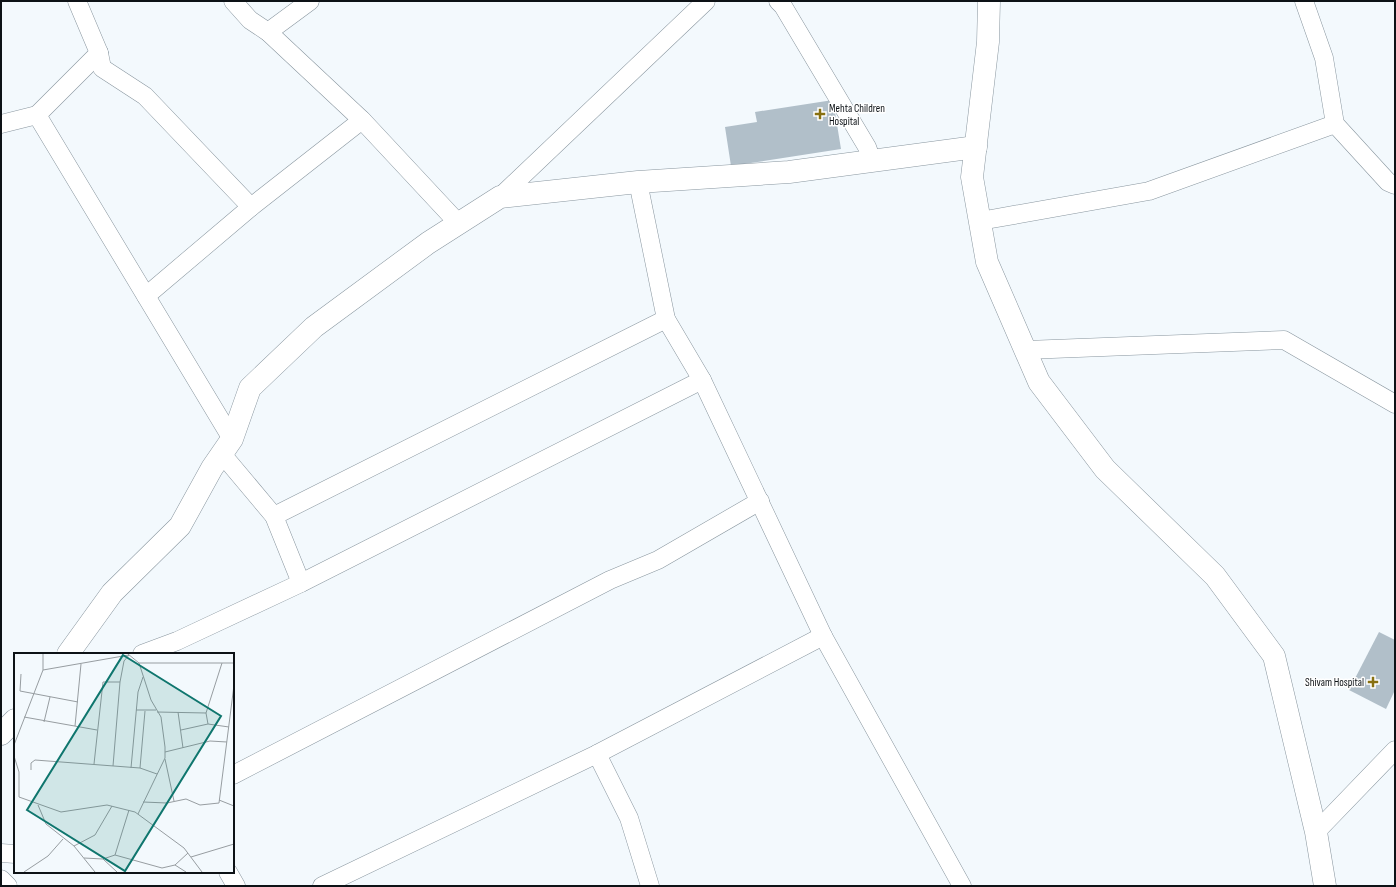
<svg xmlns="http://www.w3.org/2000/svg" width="1396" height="887" viewBox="0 0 1396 887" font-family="'Sofia Sans Condensed',sans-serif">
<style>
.building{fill:#b1bfc9}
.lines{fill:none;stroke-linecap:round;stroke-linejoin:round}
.minor-casing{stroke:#89969f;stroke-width:19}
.primary-casing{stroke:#89969f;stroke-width:23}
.minor{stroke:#fff;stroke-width:18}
.primary{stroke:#fff;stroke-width:22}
.poi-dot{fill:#887011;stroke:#fff;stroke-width:1.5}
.labels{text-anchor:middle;stroke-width:3;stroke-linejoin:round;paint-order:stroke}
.poi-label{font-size:11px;fill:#0d1216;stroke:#fff;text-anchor:start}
.inset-road{fill:none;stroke:#979da1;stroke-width:1}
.view{fill:#0f766e;fill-opacity:0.15;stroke:#0f766e;stroke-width:2}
.inset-edge{fill:none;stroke:#0d1216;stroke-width:2}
</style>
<rect width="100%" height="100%" fill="#f3f9fd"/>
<g class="building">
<path d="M833 100 841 149 731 166 725 127 757 122 755 112Z"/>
<path d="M1379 632 1395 640V690L1386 709 1349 690Z"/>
</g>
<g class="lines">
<defs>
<g id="minor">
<path d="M233 1 250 20 268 32 362 120 459 224"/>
<path d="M778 1 783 6 867 147 872 161"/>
<path d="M1304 1 1324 58 1335 124 1388 182 1395 185"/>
<path d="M268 32 310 1"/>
<path d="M99 53 102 68 145 96 251 207"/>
<path d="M37 115 99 53 77 1"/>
<path d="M1 124 37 115 232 439"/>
<path d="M638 182 666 319 702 380 823 636 962 886"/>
<path d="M500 197 706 1"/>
<path d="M980 221 1149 191 1335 124"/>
<path d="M146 296 251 207 362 120"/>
<path d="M1026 350 1284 340 1395 404"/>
<path d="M222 454 274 516 301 583"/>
<path d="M274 516 666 319"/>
<path d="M142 654 177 641 301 583 702 380"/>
<path d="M597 754 629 818 650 886"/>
<path d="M233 775 610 580 658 560 760 501"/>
<path d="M1316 832 1395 750"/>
<path d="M1 853 15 854"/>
<path d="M228 872 236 886"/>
<path d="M1 879 8 886"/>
<path d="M322 886 597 754 823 636"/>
</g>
<g id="primary">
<path d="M989 1 988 42 972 177 987 262 1039 382 1105 469 1215 576 1274 656 1316 832 1325 886"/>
<path d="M68 654 112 593 180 526 212 468 232 439 250 388 314 327 428 243 500 197 638 182 789 172 976 147"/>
<path d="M1 734 15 720"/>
</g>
</defs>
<use href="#minor" class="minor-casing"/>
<use href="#primary" class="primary-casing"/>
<use href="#minor" class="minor"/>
<use href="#primary" class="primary"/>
</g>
<g class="poi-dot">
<path d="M818 108h4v4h4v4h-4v4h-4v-4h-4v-4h4z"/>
<path d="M1371 676h4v4h4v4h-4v4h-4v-4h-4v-4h4z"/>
</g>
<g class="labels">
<g class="poi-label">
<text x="829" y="112">Mehta Children<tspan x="829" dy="13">Hospital</tspan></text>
<text x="1364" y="686" text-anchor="end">Shivam Hospital</text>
</g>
</g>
<g transform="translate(14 653)">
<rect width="220" height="220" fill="#f3f9fd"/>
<path class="inset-road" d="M114 1 125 10 137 47 147 64 151 94V105L124 161M125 10H220M29 17 115 2 110 8 106 29 99 113M7 21 6 38 64 49M122 57H142M143 59 192 60 208 10M164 59 169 95M192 60 194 71 215 74M10 64 83 77M30 69 36 44M61 73 67 11M167 77 194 71M0 92 29 17V1M151 99 196 88 213 89M0 103 5 119V144L47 159 93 152 121 159 170 195 188 219M151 106 160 148M80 111 89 29H106M117 115 124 39 129 24M126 115 131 58M17 117V110L21 107 126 115 143 121M205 147 220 153M129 149 153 150 172 146 186 152 205 150 220 32M24 152 32 171 60 193M101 202 115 157M177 204 220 191M70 205 89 206 101 202 148 215 161 212 174 200M89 206 103 219M161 212 172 219M10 219 34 203 49 186M81 219 60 193 81 182 98 153"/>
<path class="view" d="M109 2 207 63 111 218 13 157Z"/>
<rect width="220" height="220" class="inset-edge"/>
</g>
<rect width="1396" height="887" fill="none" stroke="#0d1216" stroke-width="4"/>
</svg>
